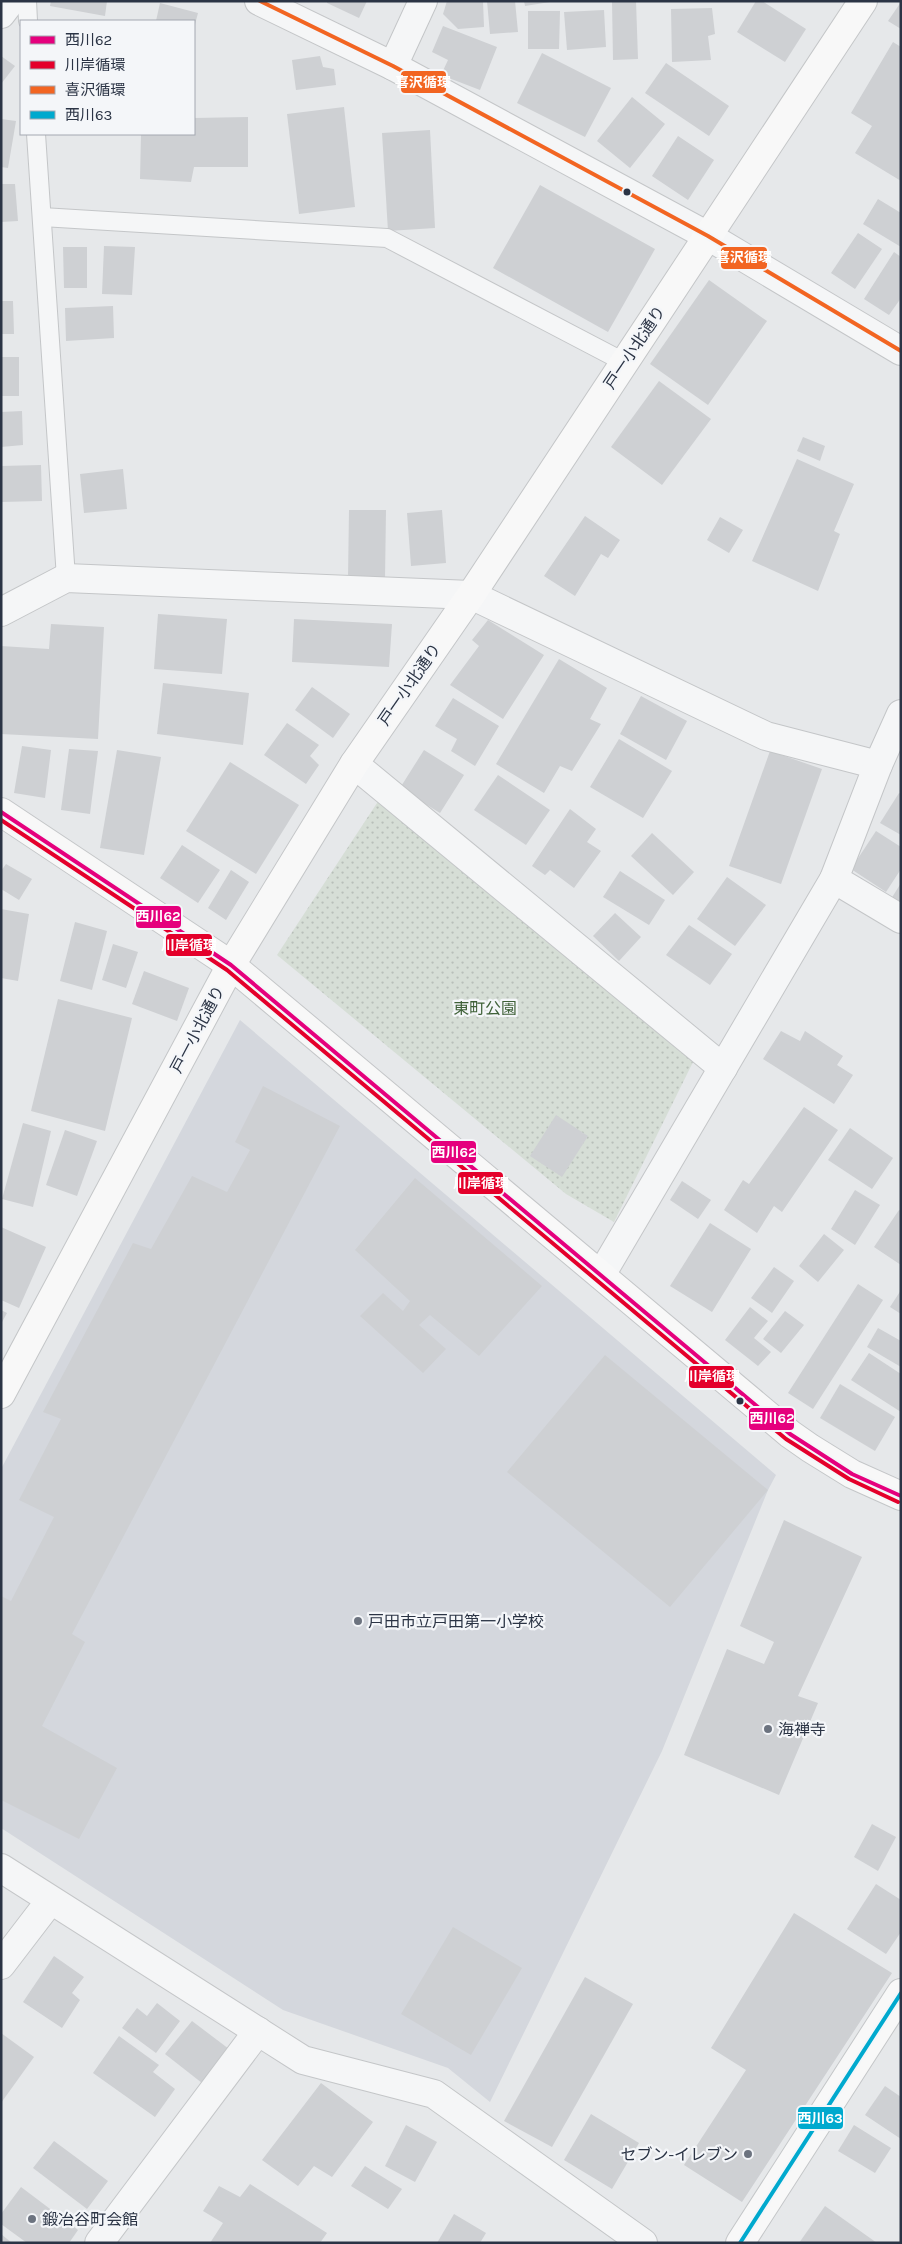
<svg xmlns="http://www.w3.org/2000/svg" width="902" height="2244" viewBox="0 0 902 2244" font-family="Karla,'Noto Sans JP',sans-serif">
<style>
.built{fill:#d4d7dd}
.park{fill:url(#park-dots)}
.building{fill:#ced0d3}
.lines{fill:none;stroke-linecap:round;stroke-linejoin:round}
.lane-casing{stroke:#c4c6c8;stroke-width:20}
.street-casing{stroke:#c4c6c8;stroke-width:30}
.secondary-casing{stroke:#c4c6c8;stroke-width:30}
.lane{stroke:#f5f6f7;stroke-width:18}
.street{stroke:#f5f6f7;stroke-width:28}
.secondary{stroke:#f8f8f8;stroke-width:28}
.bus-1-casing{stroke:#f4f6f9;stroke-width:8}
.bus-2-casing{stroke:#f4f6f9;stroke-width:8}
.bus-3-casing{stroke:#f4f6f9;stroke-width:8}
.bus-4-casing{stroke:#f4f6f9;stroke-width:8}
.bus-1{stroke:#e5007d;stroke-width:4}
.bus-2{stroke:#e4002b;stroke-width:4}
.bus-3{stroke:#f26522;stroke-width:4}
.bus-4{stroke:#00a9ce;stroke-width:4}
.bus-dot{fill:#2b3445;stroke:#f4f6f9;stroke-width:2}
.poi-dot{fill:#6c737f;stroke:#f4f6f9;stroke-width:2}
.labels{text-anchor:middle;stroke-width:4.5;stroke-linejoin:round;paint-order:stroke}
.street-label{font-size:16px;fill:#2b3445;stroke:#f4f6f9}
.park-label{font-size:16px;fill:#3f6138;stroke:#f4f6f9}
.poi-label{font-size:16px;fill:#2b3445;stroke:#f4f6f9;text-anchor:start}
.line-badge{stroke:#f4f6f9;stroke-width:2}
.badge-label{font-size:14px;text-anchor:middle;font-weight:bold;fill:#fff}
</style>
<defs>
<pattern id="park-dots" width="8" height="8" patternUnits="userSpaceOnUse" patternTransform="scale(1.25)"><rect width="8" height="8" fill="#d6ded6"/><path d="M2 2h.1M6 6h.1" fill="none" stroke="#b8bfb9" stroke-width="1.8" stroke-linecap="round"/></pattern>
</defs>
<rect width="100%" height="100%" fill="#e6e8ea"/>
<path class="built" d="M240 1020 776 1475 768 1490 662 1751 490 2102 448 2068 283 2010 1 1828V1469Z"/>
<path class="park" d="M379 800 694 1060 614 1222 566 1194 277 955Z"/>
<g class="building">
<path d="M51 1H107L105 16 50 6Z"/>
<path d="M327 1H367L359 18 327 3Z"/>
<path d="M447 1H483L484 27 458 29 443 14Z"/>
<path d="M487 1H515L518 32 490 34Z"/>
<path d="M524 1H550V2L525 6Z"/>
<path d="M612 1H636L638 59 613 60Z"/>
<path d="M756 1H762L806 29 785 62 737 32Z"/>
<path d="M901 2V29L888 21Z"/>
<path d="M160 3 198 13 194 28V21H156Z"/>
<path d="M712 8 715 34 708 36 711 60 672 62 671 9Z"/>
<path d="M604 10 606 47 567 50 564 12Z"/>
<path d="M528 11H560L559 49H528Z"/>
<path d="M443 26 497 47 480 90 441 75 448 60 432 52Z"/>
<path d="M893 42 901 47V181L855 153 872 126 851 113Z"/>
<path d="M542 53 611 88 585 137 517 103Z"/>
<path d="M1 56 15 66 1 84Z"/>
<path d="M320 56 323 67 334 69 336 85 296 90 292 60Z"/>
<path d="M666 63 729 106 709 136 645 93Z"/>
<path d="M632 97 665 124 630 168 597 141Z"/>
<path d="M344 107 355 207 299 214 287 114Z"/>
<path d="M248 117V167H194L191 182 140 179 141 134H194V118Z"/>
<path d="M1 119 16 121 8 168 1 167Z"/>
<path d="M430 130 435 228 388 231 382 133Z"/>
<path d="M678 136 714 160 688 200 652 176Z"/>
<path d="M1 184H15L18 221 1 222Z"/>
<path d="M540 185 655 249 608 332 493 268Z"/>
<path d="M878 199 901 213V247L863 224Z"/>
<path d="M858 233 882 249 855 289 831 273Z"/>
<path d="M104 246 135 247 132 295 102 294Z"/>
<path d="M63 247H87V288H64Z"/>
<path d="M894 252 901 257V298L889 315 864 299Z"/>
<path d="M709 280 767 321 708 405 650 364Z"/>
<path d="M1 301H13L14 334H1Z"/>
<path d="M113 306 114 338 66 341 65 308Z"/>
<rect x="1" y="357" width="18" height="39"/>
<path d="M659 381 711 419 662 485 611 447Z"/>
<path d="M22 411 23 445 1 447V412Z"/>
<path d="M803 437 825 446 820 461 797 451Z"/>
<path d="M797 459 854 484 834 531 840 534 818 591 752 561Z"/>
<path d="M41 465 42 501 1 502V466Z"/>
<path d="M123 469 127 509 84 513 80 474Z"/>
<path d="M349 510H386L385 579 348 578Z"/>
<path d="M442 510 446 563 411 566 407 513Z"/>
<path d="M585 516 620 540 608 558 601 554 575 596 544 576Z"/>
<path d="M720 517 743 530 729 553 707 540Z"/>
<path d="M158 614 227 619 222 674 154 669Z"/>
<path d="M294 619 392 624 389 667 292 662Z"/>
<path d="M488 620 544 655 503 719 450 685 479 646 472 640Z"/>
<path d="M51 624 104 627 98 739 1 734V646L49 649Z"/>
<path d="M559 659 607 688 590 719 601 724 572 771 560 766 544 793 496 764Z"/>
<path d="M163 683 249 693 243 745 157 734Z"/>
<path d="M312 687 350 714 333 738 295 710Z"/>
<path d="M641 696 687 721 666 760 620 734Z"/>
<path d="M453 698 499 726 475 766 451 751 457 739 435 726Z"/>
<path d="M287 723 319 745 310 756 319 765 306 784 264 755Z"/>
<path d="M619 739 672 771 643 818 590 787Z"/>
<path d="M22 746 51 750 45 798 14 793Z"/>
<path d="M69 749 98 751 90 814 61 810Z"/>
<path d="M117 750 161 757 144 855 100 848Z"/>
<path d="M424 750 464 775 440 813 400 788Z"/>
<path d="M770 751 822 769 781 884 729 866Z"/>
<path d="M230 762 299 805 256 874 186 831Z"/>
<path d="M498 775 550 810 526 845 474 810Z"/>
<path d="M899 793 901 794V835L880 823Z"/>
<path d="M570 809 596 829 587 842 601 851 574 888 550 870 545 875 532 866Z"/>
<path d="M876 831 901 847V869L886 892 851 869Z"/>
<path d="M652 833 694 872 673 895 631 856Z"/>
<path d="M182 845 220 870 198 903 160 878Z"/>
<path d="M6 864 32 879 19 900 1 889V871Z"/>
<path d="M231 870 249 882 226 920 208 908Z"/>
<path d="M620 871 665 900 649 925 603 897Z"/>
<path d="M727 877 766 905 735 946 697 919Z"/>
<path d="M901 883V905L891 899Z"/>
<path d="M1 909 29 914 18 981 1 978Z"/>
<path d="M615 913 641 937 619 961 593 936Z"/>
<path d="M75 922 107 931 92 990 60 981Z"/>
<path d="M689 925 732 954 710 985 666 955Z"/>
<path d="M113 944 138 952 126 988 102 980Z"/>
<path d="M144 971 189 988 177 1021 132 1004Z"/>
<path d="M58 999 132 1018 105 1131 31 1111Z"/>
<path d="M781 1031 800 1041 805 1031 843 1056 837 1065 853 1075 834 1104 763 1059Z"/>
<path d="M263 1086 340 1126 72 1634 85 1642 42 1726 117 1768 79 1839 1 1800V1596L11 1601 54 1517 19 1500 61 1419 43 1412 133 1243 151 1249 192 1176 227 1192 250 1150 235 1142Z"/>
<path d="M804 1107 838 1130 782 1212 774 1206 757 1233 724 1210 743 1180 749 1184Z"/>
<path d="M556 1115 588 1136 562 1177 530 1156Z"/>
<path d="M23 1123 51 1131 33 1207 2 1199Z"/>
<path d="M850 1128 893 1158 872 1189 828 1160Z"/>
<path d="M65 1130 97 1141 77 1196 46 1185Z"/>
<path d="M415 1178 542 1286 479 1356 430 1315 419 1325 446 1349 423 1373 360 1316 383 1293 403 1311 410 1301 355 1250Z"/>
<path d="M682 1181 711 1200 698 1219 670 1200Z"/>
<path d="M855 1190 880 1205 855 1245 831 1229Z"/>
<path d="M899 1210 901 1211V1265L874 1247Z"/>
<path d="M710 1223 751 1249 712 1312 670 1286Z"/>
<path d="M1 1227 46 1247 19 1308 1 1300Z"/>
<path d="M824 1234 844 1250 818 1282 799 1266Z"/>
<path d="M774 1267 794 1281 772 1313 751 1298Z"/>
<path d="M858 1284 883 1300 813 1409 788 1393Z"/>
<path d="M901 1290V1314L890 1307Z"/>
<path d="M750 1307 768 1321 754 1338 771 1352 758 1366 725 1340Z"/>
<path d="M1 1310 7 1313 1 1324Z"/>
<path d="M785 1311 804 1325 781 1353 763 1339Z"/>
<path d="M878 1328 901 1341V1367L867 1347Z"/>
<path d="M869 1353 901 1374V1412L851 1380Z"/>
<path d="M605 1355 768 1490 670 1607 507 1472Z"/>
<path d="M840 1384 895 1417 875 1451 820 1418Z"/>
<path d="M784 1520 862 1557 798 1696 818 1703 779 1795 684 1755 727 1649 764 1664 774 1642 740 1626Z"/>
<path d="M872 1824 896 1837 878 1871 854 1857Z"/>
<path d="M876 1884 901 1900V1932L886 1954 847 1929Z"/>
<path d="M794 1913 892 1973 742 2202 684 2165 746 2070 711 2048Z"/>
<path d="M453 1927 522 1968 471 2055 401 2014Z"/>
<path d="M54 1956 84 1977 72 1993 80 2000 62 2028 23 2002Z"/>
<path d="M585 1977 633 2004 552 2147 504 2121Z"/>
<path d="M157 2003 180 2021 156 2053 122 2028 137 2008 147 2016Z"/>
<path d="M192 2021 229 2049 202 2083 165 2054Z"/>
<path d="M1 2033 34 2057 1 2103Z"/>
<path d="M119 2036 159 2065 153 2072 175 2089 155 2117 93 2073Z"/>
<path d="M321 2083 373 2122 332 2177 314 2166 298 2186 262 2160Z"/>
<path d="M885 2086 901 2097V2139L865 2115Z"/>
<path d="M591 2114 639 2143 612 2189 564 2160Z"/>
<path d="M406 2125 437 2142 415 2182 385 2166Z"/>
<path d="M854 2125 891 2148 875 2173 838 2151Z"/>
<path d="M54 2141 108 2181 87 2209 33 2168Z"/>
<path d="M365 2166 402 2189 388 2209 351 2186Z"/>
<path d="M250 2184 327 2233 320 2243H210L223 2223 203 2211 219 2186 240 2197Z"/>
<path d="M21 2187 78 2230 69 2243H27L1 2224V2214Z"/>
<path d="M825 2206 877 2243H799Z"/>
<path d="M454 2214 486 2233 480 2243H437Z"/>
<path d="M1 2234 12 2243H1Z"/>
</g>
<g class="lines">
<defs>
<g id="lane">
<path d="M27 1 28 21"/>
<path d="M36 134 66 578"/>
<path d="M42 217 387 238 624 362"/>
</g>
<g id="street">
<path d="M259 1 393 66 708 236 901 351"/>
<path d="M1 14 11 1"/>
<path d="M393 66 423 1"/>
<path d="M1 612 66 578 471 595 766 736 878 765"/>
<path d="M354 764 723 1068"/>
<path d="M834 879 901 919"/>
<path d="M601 1275 834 879 878 765 901 714"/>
<path d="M1 1868 303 2060 434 2094 643 2243"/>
<path d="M1 1965 50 1901"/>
<path d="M99 2243 258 2031"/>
</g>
<g id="secondary">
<path d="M1 812 231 965 790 1434 810 1448 852 1474 901 1496"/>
<path d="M1 1394 231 965 354 764 471 595 863 1"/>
<path d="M740 2243 901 1993"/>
</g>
</defs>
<use href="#lane" class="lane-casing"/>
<use href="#street" class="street-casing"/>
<use href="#secondary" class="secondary-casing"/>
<use href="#lane" class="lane"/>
<use href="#street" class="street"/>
<use href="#secondary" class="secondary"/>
<defs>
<path id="bus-1" d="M1 812 231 965 790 1434 852 1474 901 1496"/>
<path id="bus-2" d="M1 820 227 970 786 1439 849 1479 898 1502"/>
<path id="bus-3" d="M260 1 393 66 708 236 901 351"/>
<path id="bus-4" d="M740 2243 901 1993"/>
</defs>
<use href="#bus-1" class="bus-1-casing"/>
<use href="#bus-2" class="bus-2-casing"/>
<use href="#bus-3" class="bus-3-casing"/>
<use href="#bus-4" class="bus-4-casing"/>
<use href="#bus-1" class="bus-1"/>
<use href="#bus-2" class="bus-2"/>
<use href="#bus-3" class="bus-3"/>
<use href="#bus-4" class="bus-4"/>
</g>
<g class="bus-dot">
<circle cx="627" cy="192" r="4.5"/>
<circle cx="740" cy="1401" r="4.5"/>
</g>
<g class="poi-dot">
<circle cx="358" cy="1621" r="5"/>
<circle cx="768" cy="1729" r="5"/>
<circle cx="748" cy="2154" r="5"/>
<circle cx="32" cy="2219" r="5"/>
</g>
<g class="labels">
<g class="street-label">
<text transform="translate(634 347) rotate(-56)" y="6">戸一小北通り</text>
<text transform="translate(409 684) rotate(-55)" y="6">戸一小北通り</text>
<text transform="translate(197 1029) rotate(-62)" y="6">戸一小北通り</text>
</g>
<g class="park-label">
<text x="485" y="1014">東町公園</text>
</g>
<g class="poi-label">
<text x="368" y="1627">戸田市立戸田第一小学校</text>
<text x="778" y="1735">海禅寺</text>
<text x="738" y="2160" text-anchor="end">セブン-イレブン</text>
<text x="42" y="2225">鍛冶谷町会館</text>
</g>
</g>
<g class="line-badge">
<rect x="400" y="70" width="47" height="24" rx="5" fill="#f26522"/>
<rect x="720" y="246" width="48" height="24" rx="5" fill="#f26522"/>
<rect x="135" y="905" width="47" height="24" rx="5" fill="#e5007d"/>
<rect x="165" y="933" width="48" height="24" rx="5" fill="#e4002b"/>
<rect x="430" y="1140" width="47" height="24" rx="5" fill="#e5007d"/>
<rect x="457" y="1171" width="47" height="24" rx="5" fill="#e4002b"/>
<rect x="688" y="1365" width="47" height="24" rx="5" fill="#e4002b"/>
<rect x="748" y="1407" width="47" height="24" rx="5" fill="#e5007d"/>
<rect x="797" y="2106" width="47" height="24" rx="5" fill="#00a9ce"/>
</g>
<g class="badge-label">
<text x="423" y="87">喜沢循環</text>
<text x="744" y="262">喜沢循環</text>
<text x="158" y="921">西川62</text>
<text x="189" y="950">川岸循環</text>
<text x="454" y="1157">西川62</text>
<text x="481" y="1188">川岸循環</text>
<text x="712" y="1381">川岸循環</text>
<text x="772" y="1423">西川62</text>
<text x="820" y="2123">西川63</text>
</g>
<rect width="902" height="2244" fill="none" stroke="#2b3445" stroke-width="5"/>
<rect x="20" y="20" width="175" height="115" fill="#f4f6f9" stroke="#a4a8b1"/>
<rect x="30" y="36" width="25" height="8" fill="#e5007d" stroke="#a4a8b1"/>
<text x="65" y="45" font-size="15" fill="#2b3445">西川62</text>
<rect x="30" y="61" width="25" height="8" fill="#e4002b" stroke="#a4a8b1"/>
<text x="65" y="70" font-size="15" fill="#2b3445">川岸循環</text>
<rect x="30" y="86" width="25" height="8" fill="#f26522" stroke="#a4a8b1"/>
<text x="65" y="95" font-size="15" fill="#2b3445">喜沢循環</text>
<rect x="30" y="111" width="25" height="8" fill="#00a9ce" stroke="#a4a8b1"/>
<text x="65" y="120" font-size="15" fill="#2b3445">西川63</text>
</svg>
